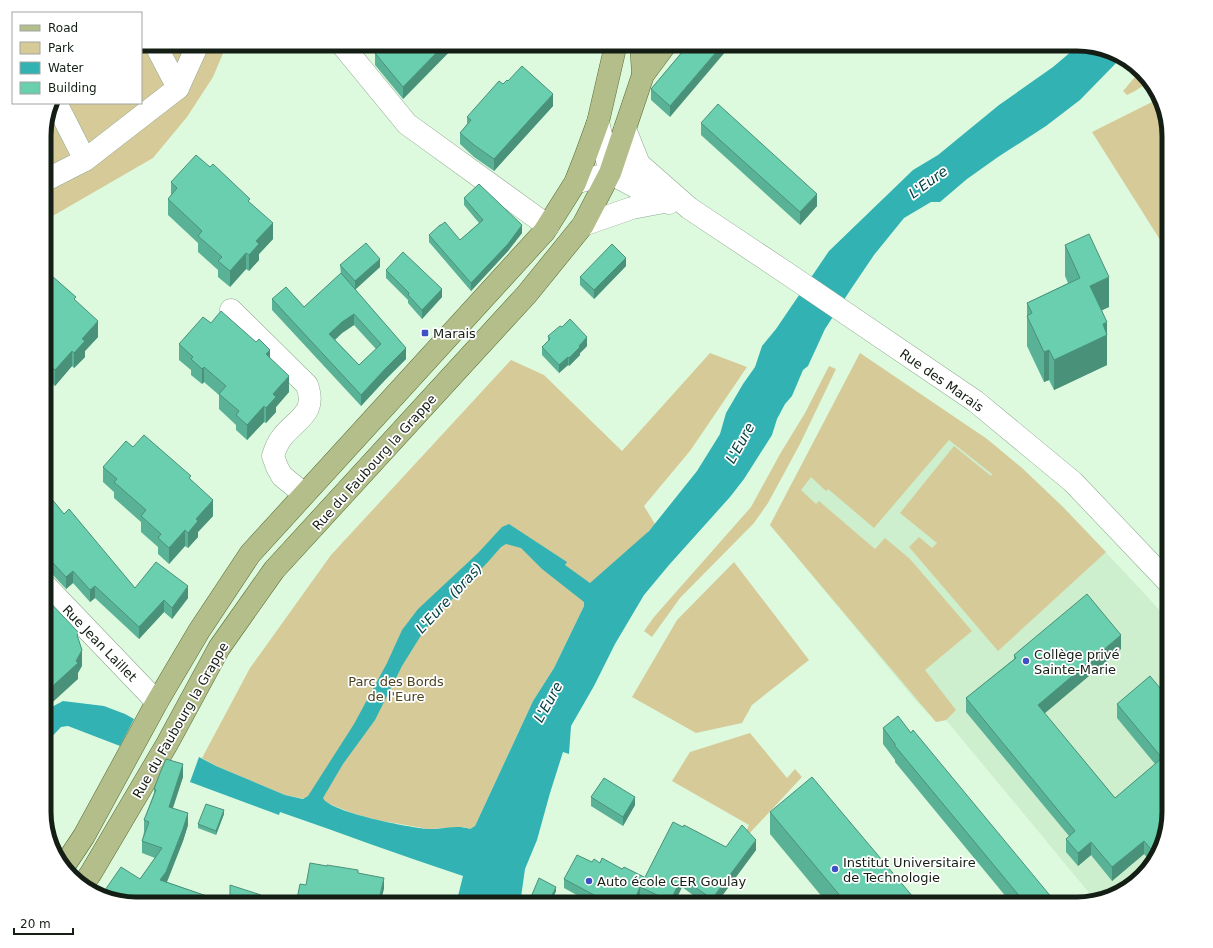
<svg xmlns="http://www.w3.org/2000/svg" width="1213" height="948" viewBox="0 0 1213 948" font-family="'DejaVu Sans',sans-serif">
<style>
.built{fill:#cdefcd}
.green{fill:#d7ca99}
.water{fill:#33b2b4;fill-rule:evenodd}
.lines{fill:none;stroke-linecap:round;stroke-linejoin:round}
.minor-casing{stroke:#8ea98f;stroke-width:23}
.major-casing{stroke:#5a6a2f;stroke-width:23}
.minor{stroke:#fff;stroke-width:22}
.major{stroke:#b3be8b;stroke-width:22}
.wall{fill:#5ab296;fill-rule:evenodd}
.shaded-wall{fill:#4a917a}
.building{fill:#69cfaf;stroke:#4a917a;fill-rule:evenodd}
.poi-dot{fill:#3f50c3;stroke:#fff;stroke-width:1.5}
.labels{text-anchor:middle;stroke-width:3.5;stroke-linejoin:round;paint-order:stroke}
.poi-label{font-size:13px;fill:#141e14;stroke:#fff;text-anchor:start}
.street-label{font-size:13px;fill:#141e14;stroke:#fff}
.park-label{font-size:13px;fill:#4c431f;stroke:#fff}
.water-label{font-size:14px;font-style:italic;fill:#074142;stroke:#fff}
.rim{fill:none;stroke:#141e14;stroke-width:5}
</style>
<rect width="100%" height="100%" fill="#defade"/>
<path class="built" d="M860 353 987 439 1022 468 1064 508 1145 594 1169 621V813L1150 868 1118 895 1095 900 946 720 936 722 916 701 770 525Z"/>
<g class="green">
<path d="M141 44H227L213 77 187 117 153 158 44 221V129L51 103H141Z"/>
<path d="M1140 71 1149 82 1135 91 1127 95 1123 91Z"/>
<path d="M1160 98 1169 135V254L1092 132Z"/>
<path d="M710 353 747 367 690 451 644 506 655 524 584 602V606L554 668 533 701 475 826 470 829 464 827 428 829 377 820 352 813 327 803 285 795 216 766 202 758 250 668 331 555 511 360 544 375 622 451Z"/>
<path d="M860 353 987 439 1022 468 1064 508 1106 552 998 651 909 547 919 537 932 548 937 543 900 513 954 446 991 476 992 474 949 440 874 528 828 489 826 491 811 477 801 490 816 504 819 501 875 549 885 538 910 559 972 631 925 670 956 710 946 720 936 722 770 525Z"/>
<path d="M829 366 836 369 800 444 768 503 754 523 680 598 652 637 644 631 654 617 751 507 780 454 805 413Z"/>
<path d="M734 562 809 660 752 705 742 723 696 733 632 697 677 620Z"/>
<path d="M750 733 787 778 795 769 802 777 747 836 745 834 749 825 672 781 690 752Z"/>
</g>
<g class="water">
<path d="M1079 45 1120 59 1080 100 1046 126 998 157 967 179 940 202H931L904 218 874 255 851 289 825 329 808 366 803 370 792 396 785 404 777 419 772 435 744 479 730 497 669 565 644 595 615 644 594 686 571 726 569 754 563 752 550 793 537 840 525 869 520 904H456L463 876C402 856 341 833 280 812L279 815 190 782 199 757 216 766 285 795 303 799 308 796 354 724 387 663 402 630 418 609 478 553 502 527 509 524 567 562 565 565 590 583 649 531 697 471 720 434 726 413 743 384 755 367 762 346 776 329 829 251 913 170 938 155 999 105 1053 67ZM506 544 521 548 542 569 584 602V606L554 668 533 701 475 826 470 829C456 824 442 830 428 829 411 828 329 812 323 798L343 764 375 720 402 666 420 637 433 619 487 563 501 547Z"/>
<path d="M63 701 104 706 125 714 134 719 120 746 68 726 61 727 44 745V718L50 712 48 709Z"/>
</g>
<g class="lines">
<defs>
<g id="minor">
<path d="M155 44 178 88"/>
<path d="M345 44 343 46 407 124 548 226"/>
<path d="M56 103 85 160"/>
<path d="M598 122 610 173 664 202"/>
<path d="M625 129 639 164 689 208 788 274 975 401 1073 482 1169 583"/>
<path d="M44 181 85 160 178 88 198 44"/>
<path d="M575 183 623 169"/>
<path d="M583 225 632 208 664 202 669 203"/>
<path d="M231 310 307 385C317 413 298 418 283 436 278 442 275 449 273 456L277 467 282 476 304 494"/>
<path d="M44 584 157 702"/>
</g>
<g id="major">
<path d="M641 44 643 75"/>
<path d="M64 866 84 836 157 702 199 631 250 554 544 232 575 183 586 155 598 122 616 44"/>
<path d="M82 886 91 873 167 744 219 648 274 570 527 294 583 225 610 173 643 75 666 44"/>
</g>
</defs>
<use href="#minor" class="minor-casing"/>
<use href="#major" class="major-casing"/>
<use href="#minor" class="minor"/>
<use href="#major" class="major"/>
</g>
<g class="wall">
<path d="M376 44H457L403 99 375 65V45Z"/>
<path d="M689 44 670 117 651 100V89Z"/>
<path d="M508 81 553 106 494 171 474 157 460 144V133L467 124V117L503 84Z"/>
<path d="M701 123 817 206 800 225 701 135Z"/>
<path d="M171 182 250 203 273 239 259 254V260L249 271 246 269 230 287 218 277V270L198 252V243L168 215V199L171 195Z"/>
<path d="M464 198 522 233 508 251 471 291 429 242V235L460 240 479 223 464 205Z"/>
<path d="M1065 245 1109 307 1102 310 1107 352V365L1054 390 1049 380 1044 382 1027 346V303L1068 283 1065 276Z"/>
<path d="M340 265 380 267 355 289 406 359 385 380 361 406 272 310V299L304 307 341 274ZM354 325 376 349 359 365 335 340 342 333Z"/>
<path d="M626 266 594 299 580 285V277Z"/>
<path d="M44 269 76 301 98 337 85 351V357L74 368 72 366 55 386 44 376Z"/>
<path d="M386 270 442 297 422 319 408 303V300L386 278Z"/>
<path d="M211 323 270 358 289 392 276 407V412L266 423 264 422 247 440 236 430V425L219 409V395L204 382 202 384 191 375V370L179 360V344Z"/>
<path d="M548 336 587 346 580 353V355L569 366 568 365 559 373 542 355V347L548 341Z"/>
<path d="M133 447 191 480 213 516 198 532V537L188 548 185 546 169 564 158 554V547L141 532V522L114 498V492L103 482V467Z"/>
<path d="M44 495 64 514 135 588 188 598 172 619 164 612 139 639 95 598 90 602 73 583 66 589 53 575 44 565Z"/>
<path d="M1121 649 1044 713 1115 798 1155 764 1117 718V704L1169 699V813L1152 863 1144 854 1112 881 1091 855 1078 866 1066 852V839L1069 836 966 712V698L1014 659V655Z"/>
<path d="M883 728 911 733 1057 904H1012L895 762V760L883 744Z"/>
<path d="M183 777 173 808 188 825 183 841 167 882 230 904H261H135L140 879 155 858 142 853V841L144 832V820L154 793V789Z"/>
<path d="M591 797 635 805 623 826 591 806Z"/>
<path d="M770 812 919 904H828L770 834Z"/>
<path d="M224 814 216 835 198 828V824Z"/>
<path d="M683 827 726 847 756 850 716 904H705L682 887 674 904H655L640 897 637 904H593L564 888V879L592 862 600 863 622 869 644 879Z"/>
<path d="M556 891 550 904H538L531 901V897Z"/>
</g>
<g class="shaded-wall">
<path d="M445 44H457L403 99V87Z"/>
<path d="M723 44H732L670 117V106Z"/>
<path d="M553 94V106L494 171V159Z"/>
<path d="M817 194V206L800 225V212Z"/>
<path d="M273 223V239L259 254V260L249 271V255L256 241Z"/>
<path d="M522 225V233L508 251 471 291V283Z"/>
<path d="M246 253V269L230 287V271Z"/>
<path d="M626 258V266L594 299V290Z"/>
<path d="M380 259V267L355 290V281Z"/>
<path d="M1109 277V307L1090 316V286Z"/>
<path d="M442 289V297L422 319V310Z"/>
<path d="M354 314V325L342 333 329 345V334L342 322Z"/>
<path d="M98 321V337L85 351V357L74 368V353L82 339Z"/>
<path d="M1107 322V365L1054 390V360L1103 324Z"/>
<path d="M587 337V346L580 353V355L569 366V358L579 346Z"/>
<path d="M406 348V359L385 380 361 406V395L385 369Z"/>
<path d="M270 350V366L266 354Z"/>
<path d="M1049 350V380L1044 382V352Z"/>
<path d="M72 351V366L55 386V370Z"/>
<path d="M568 357V365L559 373V365Z"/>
<path d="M204 367V382L202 384V369Z"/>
<path d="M289 376V392L276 407V412L266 423V408L273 394Z"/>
<path d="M264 406V422L247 440V425Z"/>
<path d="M213 500V516L198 532V537L188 548V533L196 519Z"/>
<path d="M185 530V546L169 564V548Z"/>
<path d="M73 571V583L66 589V577Z"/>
<path d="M95 586V598L90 602V590Z"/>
<path d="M188 586V598L172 619V608Z"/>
<path d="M164 600V612L139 639V627Z"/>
<path d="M1121 635V649L1038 719V705Z"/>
<path d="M82 650V666L78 673V679L44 710V694L76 661Z"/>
<path d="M183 764V777L169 819V807Z"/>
<path d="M635 797V805L623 826V817Z"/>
<path d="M224 810V814L216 835V831Z"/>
<path d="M188 813V825L183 841 166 884 160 880Z"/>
<path d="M756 840V850L716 904H712V899Z"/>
<path d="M1144 841V854L1112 881V867Z"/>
<path d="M1091 842V855L1078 866V853Z"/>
<path d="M384 878V889L380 904H378Z"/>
<path d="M682 878V887L674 904H670V901Z"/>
<path d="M556 887V891L550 904H548Z"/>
<path d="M640 887V897L637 904H633Z"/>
</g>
<g class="building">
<path d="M376 44H445L403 87 375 53 378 49 375 45Z"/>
<path d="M689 44H723L670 106 651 89Z"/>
<path d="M522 66 553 94 494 159 474 145 460 133 471 120 467 117 499 81 503 84 507 80 508 81Z"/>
<path d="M718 104 817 194 800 212 701 123Z"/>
<path d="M196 155 210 167 213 164 250 199 248 201 273 223 256 241 259 244 249 255 246 253 230 271 218 261 222 257 198 236 202 231 168 199 177 188 171 182Z"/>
<path d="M479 184 522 225 508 244 471 283 429 235 440 225H441L445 222 460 240 483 220 464 198Z"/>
<path d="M1089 234 1109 277 1090 286 1107 322 1103 324 1107 335 1054 360 1049 350 1044 352 1027 316 1032 313 1027 303 1080 278 1065 245Z"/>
<path d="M366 243 380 259 355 281 340 265Z"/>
<path d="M612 244 626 258 594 290 580 277Z"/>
<path d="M403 252 442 289 422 310 408 295 409 293 386 270Z"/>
<path d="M44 269 76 297 74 299 98 321 82 339 85 341 74 353 72 351 55 370 44 360V359L46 356 44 354Z"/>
<path d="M341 273 406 348 385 369 361 395 272 299 286 287 304 307ZM354 314 381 344 359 365 329 334 342 322Z"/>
<path d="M221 311 256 342 259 339 270 350 266 354 289 376 273 394 276 397 266 408 264 406 247 425 236 415 239 411 219 394 226 386 204 367 202 369 191 359 193 357 179 344 203 317 211 323Z"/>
<path d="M570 319 587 337 579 346 580 347 569 358 568 357 559 365 542 347 550 339 548 336 560 326 562 327Z"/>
<path d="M144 435 191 476 189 478 213 500 196 519 198 521 188 533 185 530 169 548 158 538 161 534 141 516 146 510 114 482 117 479 103 467 126 441 133 447Z"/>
<path d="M47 493 64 514 69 509 135 588 156 562 188 586 172 608 164 600 139 627 95 586 90 590 73 571 66 577 53 563 44 553V495Z"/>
<path d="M1087 594 1121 635 1038 705 1115 798 1162 758 1117 704 1150 676 1169 699V795L1167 797 1169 799V813L1155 854 1144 841 1112 867 1091 842 1078 853 1066 839 1075 831 966 698 1016 658 1014 655Z"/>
<path d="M44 596 79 633 77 635 82 650 76 661 78 663 44 694Z"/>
<path d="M898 716 911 733 913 730 1057 904H1026L895 746V744L883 728Z"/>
<path d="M166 759 183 764 169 807 188 813 183 829 166 872 160 880 230 904V885L261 895V904H135L103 893 121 867 140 879 162 848 142 841 149 822 144 820 156 790 154 789 160 773Z"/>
<path d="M812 777 919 904H847L770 812Z"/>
<path d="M604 778 635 797 623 817 591 797Z"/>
<path d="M206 804 224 810 216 831 198 824Z"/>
<path d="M673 822 683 827 684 825 726 847 742 825 756 840 712 899 682 878 670 901 640 887 633 904H611L564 879 577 855 592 862 594 859 600 863 602 858 622 869 624 867 644 877 642 883Z"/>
<path d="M310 863 327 866V865L358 870V873L384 878 378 904H296L300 884 306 885Z"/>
<path d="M539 878 556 887 548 904H546L531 897Z"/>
</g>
<g class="poi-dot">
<rect x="421" y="329" width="8" height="8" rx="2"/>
<circle cx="1026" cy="661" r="4"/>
<circle cx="835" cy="869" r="4"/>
<circle cx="589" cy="881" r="4"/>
</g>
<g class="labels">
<g class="poi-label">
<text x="433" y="338">Marais</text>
<text x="1034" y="659">Collège privé<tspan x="1034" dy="15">Sainte-Marie</tspan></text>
<text x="843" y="867">Institut Universitaire<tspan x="843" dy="15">de Technologie</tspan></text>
<text x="597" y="886">Auto école CER Goulay</text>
</g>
<g class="street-label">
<text transform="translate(942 380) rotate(35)" y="5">Rue des Marais</text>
<text transform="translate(374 462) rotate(-48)" y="5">Rue du Faubourg la Grappe</text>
<text transform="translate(100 643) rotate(46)" y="5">Rue Jean Laillet</text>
<text transform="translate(180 720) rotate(-60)" y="5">Rue du Faubourg la Grappe</text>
</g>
<g class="park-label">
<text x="396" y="686">Parc des Bords<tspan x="396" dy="15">de l'Eure</tspan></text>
</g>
<g class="water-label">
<text transform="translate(928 182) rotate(-36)" y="5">L'Eure</text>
<text transform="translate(740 443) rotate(-61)" y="5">L'Eure</text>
<text transform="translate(449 598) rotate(-47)" y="5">L'Eure (bras)</text>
<text transform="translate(548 702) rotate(-61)" y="5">L'Eure</text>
</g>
</g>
<path d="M0 0H1213V948H0ZM136 51H1077A85 85 0 0 1 1162 136V812A85 85 0 0 1 1077 897H136A85 85 0 0 1 51 812V136A85 85 0 0 1 136 51Z" fill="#fff" fill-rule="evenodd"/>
<path class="rim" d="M136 51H1077A85 85 0 0 1 1162 136V812A85 85 0 0 1 1077 897H136A85 85 0 0 1 51 812V136A85 85 0 0 1 136 51Z"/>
<rect x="12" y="12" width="130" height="92" fill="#ffffff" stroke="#a1a5a1"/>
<rect x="20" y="25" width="20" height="6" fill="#b3be8b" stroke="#a1a5a1"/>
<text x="48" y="32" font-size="12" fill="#141e14">Road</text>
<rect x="20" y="42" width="20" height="12" fill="#d7ca99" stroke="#a1a5a1"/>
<text x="48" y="52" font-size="12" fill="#141e14">Park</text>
<rect x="20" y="62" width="20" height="12" fill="#33b2b4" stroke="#a1a5a1"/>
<text x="48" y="72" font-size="12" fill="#141e14">Water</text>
<rect x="20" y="82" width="20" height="12" fill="#69cfaf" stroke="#a1a5a1"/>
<text x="48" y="92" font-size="12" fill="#141e14">Building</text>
<path d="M14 928v6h59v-6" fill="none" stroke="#141e14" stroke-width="2"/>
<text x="20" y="928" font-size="12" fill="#141e14" stroke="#ffffff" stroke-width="3" paint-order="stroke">20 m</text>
</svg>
